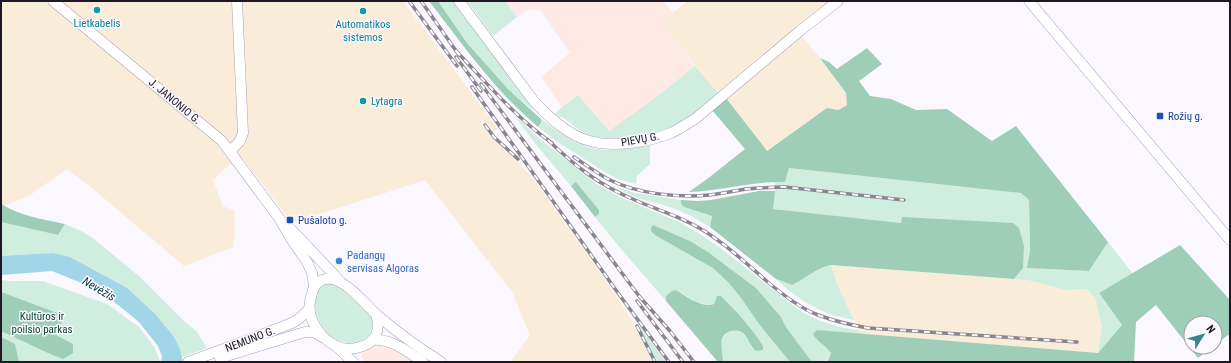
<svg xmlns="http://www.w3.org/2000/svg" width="1231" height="363" viewBox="0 0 1231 363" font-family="'Roboto Condensed',sans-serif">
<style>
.commercial{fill:#ffe9e5}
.industrial{fill:#f9edd9}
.green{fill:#cfeedf}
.forest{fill:#9fceb8}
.water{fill:#a3d5e8}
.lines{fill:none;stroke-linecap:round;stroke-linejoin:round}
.secondary-casing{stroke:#aa9cba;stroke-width:11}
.secondary{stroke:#fff;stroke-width:10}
.rail-casing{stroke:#89858e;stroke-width:3.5}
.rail{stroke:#faf7fe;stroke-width:2;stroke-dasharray:6;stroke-linecap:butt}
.culture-dot{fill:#0f9aa8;stroke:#faf7fe;stroke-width:1.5}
.transit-dot{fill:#1a4fb4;stroke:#faf7fe;stroke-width:1.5}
.shop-dot{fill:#3f7fe0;stroke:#faf7fe;stroke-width:1.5}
.labels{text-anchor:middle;stroke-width:3;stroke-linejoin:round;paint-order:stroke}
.culture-label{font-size:11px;fill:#0d838f;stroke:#faf7fe}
.street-label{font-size:11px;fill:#1d1823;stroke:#faf7fe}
.transit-label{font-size:11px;fill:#164399;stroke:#faf7fe;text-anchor:start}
.shop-label{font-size:11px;fill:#366cbe;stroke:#faf7fe;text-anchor:start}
.park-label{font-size:11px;fill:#0b4934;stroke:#faf7fe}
.water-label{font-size:12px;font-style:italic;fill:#0a3846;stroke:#faf7fe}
</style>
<rect width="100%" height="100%" fill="#faf7fe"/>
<g class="commercial">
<path d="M505 1H663L673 13 660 23 695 66 655 98 609 131 578 95 562 107 541 77 570 53 541 11 530 9 517 17Z"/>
<path d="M382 344 415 362H364L361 355 363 352 375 345Z"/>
</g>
<g class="industrial">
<path d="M1 1H403L498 129 493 133 483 120 480 123 493 139 514 157 536 182 616 295 632 321 652 362H510L530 335 512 292 425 180 292 223 243 159 228 166 213 180 223 206 235 211 234 247 184 266 92 188 67 169 30 195 4 206 1 204Z"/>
<path d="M688 1H838L797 30 820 58 846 93 847 105 838 110 827 109 766 151 726 98 719 94 660 23Z"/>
<path d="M831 265 1027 280 1066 290 1087 289 1095 297 1102 327 1098 353 861 335 837 284Z"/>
</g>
<g class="green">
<path d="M438 1H454L531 105 535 112 508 89 467 43Z"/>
<path d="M467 1H505L517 17 493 36Z"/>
<path d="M695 66 719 94C702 108 684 122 663 130 652 134 641 135 630 137 619 138 604 139 593 136 587 134 579 130 574 126 565 119 565 117 553 116L562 107 578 95 609 131 655 98Z"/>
<path d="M513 114 539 138 595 183 620 197 681 223 700 234 719 247 799 310C818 321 837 328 858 330L861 335 817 330 816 339 827 346 831 353C826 363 823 362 812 362L786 327 781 317 756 288 708 252 690 241 653 225 713 268 729 283 741 298 759 324 790 362H723C724 356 721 351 721 346 721 335 734 324 743 334 747 338 749 343 752 348L763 350V346C751 327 737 312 721 296L712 305 696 302 676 290 666 296V301L621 249 595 217 599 214V210L576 182 574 183 571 186 538 147Z"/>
<path d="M541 119C557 131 576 145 596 149 614 152 633 148 650 145V164L637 176 636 184 618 179 608 174 559 143 538 127 541 123Z"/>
<path d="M789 168 1021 193 1029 200 1030 250 1027 268 1089 271 1108 242 1133 274 1099 293 1122 325 1098 353 1102 327 1095 298 1087 289 1066 290 1027 280 1014 279 1023 268 902 217 901 223 773 209 775 182H785Z"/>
<path d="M612 186 635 193 681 200V204L684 207 712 216 710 227 691 216 673 208 635 197Z"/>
<path d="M1 222 58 235 65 224 83 232 94 239 140 277 183 320 197 332 207 348 182 357 180 349 52 253 1 256Z"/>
<path d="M831 265 837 284 854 320C847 318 839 317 832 315 811 307 792 295 776 279L792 285C805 279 816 268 831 265Z"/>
<path d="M1 280 11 281H43L107 304 139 327 155 348 160 362H1Z"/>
<path d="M328 283 340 286 372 317C374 324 373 332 367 337 363 341 358 342 353 343 321 346 300 294 328 283Z"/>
<path d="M637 322 666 362H657Z"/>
</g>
<g class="forest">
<path d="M429 1H438L467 43 508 89 541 119V123L538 127C522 113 506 98 492 81 470 56 450 28 429 1Z"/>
<path d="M867 48 882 64 859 81 870 96 891 99 916 110 947 109 992 141 1016 126 1108 242 1089 271 1027 268 1030 250 1029 200 1021 193 789 168 785 182C752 181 721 191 689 192L711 176 745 149 712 110 726 98 767 151 827 108 838 110 847 105 846 93 820 58 829 62 837 69Z"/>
<path d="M576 182 599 210V214L595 217 571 186 574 183Z"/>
<path d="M759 191H775L773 209 901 223 902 217 1013 223 1019 228 1024 246 1023 268 1014 279 831 265C816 268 805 279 792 285L776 279 710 227 712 216 684 207 681 204V200L698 201 711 200Z"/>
<path d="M1 204C20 216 43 219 65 224L58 235 1 222Z"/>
<path d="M653 225 690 241 708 252 756 288 781 317 786 327 812 362H790L759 324 741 298 729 283 713 268 655 235 651 231V228Z"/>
<path d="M1180 245 1230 300V336L1228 335 1215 345V323H1191V347H1212L1198 358 1156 305 1136 322 1134 362H826L828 360 831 353C826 345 817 342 813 334L817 330 1098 353 1122 325 1099 293Z"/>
<path d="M676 290C687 297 701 308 714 304L717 296H721C737 312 751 327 763 346V350L756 351C750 346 748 338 743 333 739 330 735 330 731 331 715 336 724 352 723 362H718L666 301V296L672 291Z"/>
<path d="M1 292 60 314 62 322 54 334 73 344V353L63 359 48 353 1 331Z"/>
<path d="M1 337 15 344 19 362H1Z"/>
</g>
<path class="water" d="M52 253 70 257 127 288 156 315 174 337 180 349 183 362H161L162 356 158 346 139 322 113 301 79 282 52 271 1 275V256Z"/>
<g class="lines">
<defs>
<g id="secondary">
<path d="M53 1 222 141 279 218 290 237 307 262 312 273 314 286"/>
<path d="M459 1 533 100C547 116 569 136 590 141 614 148 648 142 671 133 679 129 687 124 695 119L801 30 838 1"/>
<path d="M1029 1 1230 240"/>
<path d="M230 151 240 141 243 133 237 1"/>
<path d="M288 226 340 281"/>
<path d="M376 314C378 321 379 328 376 335 370 348 347 352 336 346 320 338 307 319 310 302 311 296 312 289 316 285 320 280 326 278 332 279 349 283 365 304 377 315 397 332 419 348 441 362"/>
<path d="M372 340C391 338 408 352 423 362"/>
<path d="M337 347 353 362"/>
<path d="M220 358 305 332H314L322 337"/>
<path d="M188 362 224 349 292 323 300 318 309 309"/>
</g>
</defs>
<use href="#secondary" class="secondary-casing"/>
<use href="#secondary" class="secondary"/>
<defs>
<g id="rail">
<path d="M409 1 457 66"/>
<path d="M421 1 459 55"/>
<path d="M456 51C487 83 516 118 552 143"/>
<path d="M456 57 481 91"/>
<path d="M481 84 639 296 670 331 694 362"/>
<path d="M472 87 618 293 669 362"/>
<path d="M485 125 494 137 518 159"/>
<path d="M548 140C576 167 599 185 635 200 657 210 680 216 701 229 726 244 748 265 770 284 785 296 800 308 818 315 834 321 851 325 868 328L1077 342"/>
<path d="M574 157C586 165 598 174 610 180 638 194 679 198 709 195 721 194 733 191 746 189 759 188 772 187 785 187L904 200"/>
<path d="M637 301 683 362"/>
<path d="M637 326 655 362"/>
</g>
</defs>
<use href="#rail" class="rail-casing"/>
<use href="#rail" class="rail"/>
</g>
<g class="culture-dot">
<circle cx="97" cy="10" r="4"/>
<circle cx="363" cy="11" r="4"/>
<circle cx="363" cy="101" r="4"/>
</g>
<g class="transit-dot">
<rect x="1156" y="112" width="8" height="8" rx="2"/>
<rect x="286" y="216" width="8" height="8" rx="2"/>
</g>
<circle class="shop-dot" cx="339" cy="261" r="4"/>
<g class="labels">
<g class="culture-label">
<text x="97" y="27">Lietkabelis</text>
<text x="363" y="28">Automatikos<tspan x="363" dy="13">sistemos</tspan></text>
<text x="371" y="105" text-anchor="start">Lytagra</text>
</g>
<g class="street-label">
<text transform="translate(175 101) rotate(40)" y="4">J. JANONIO G.</text>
<text transform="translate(640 139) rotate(-10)" y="4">PIEVŲ G.</text>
<text transform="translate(250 339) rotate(-21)" y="4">NEMUNO G.</text>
</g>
<g class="transit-label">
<text x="1168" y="120">Rožių g.</text>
<text x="298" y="224">Pušaloto g.</text>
</g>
<g class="shop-label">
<text x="347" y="259">Padangų<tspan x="347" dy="13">servisas Algoras</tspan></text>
</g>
<g class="park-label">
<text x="42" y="320">Kultūros ir<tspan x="42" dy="13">poilsio parkas</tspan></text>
</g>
<g class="water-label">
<text transform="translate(99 289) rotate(30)" y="4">Nevėžis</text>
</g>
</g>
<rect width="1231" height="363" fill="none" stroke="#1d1823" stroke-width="4"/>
<g transform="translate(1203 335) rotate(53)"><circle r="19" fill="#faf7fe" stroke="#a29ea6"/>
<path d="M0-3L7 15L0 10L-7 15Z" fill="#3c8489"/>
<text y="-6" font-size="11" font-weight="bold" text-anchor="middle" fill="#1d1823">N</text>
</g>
</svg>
